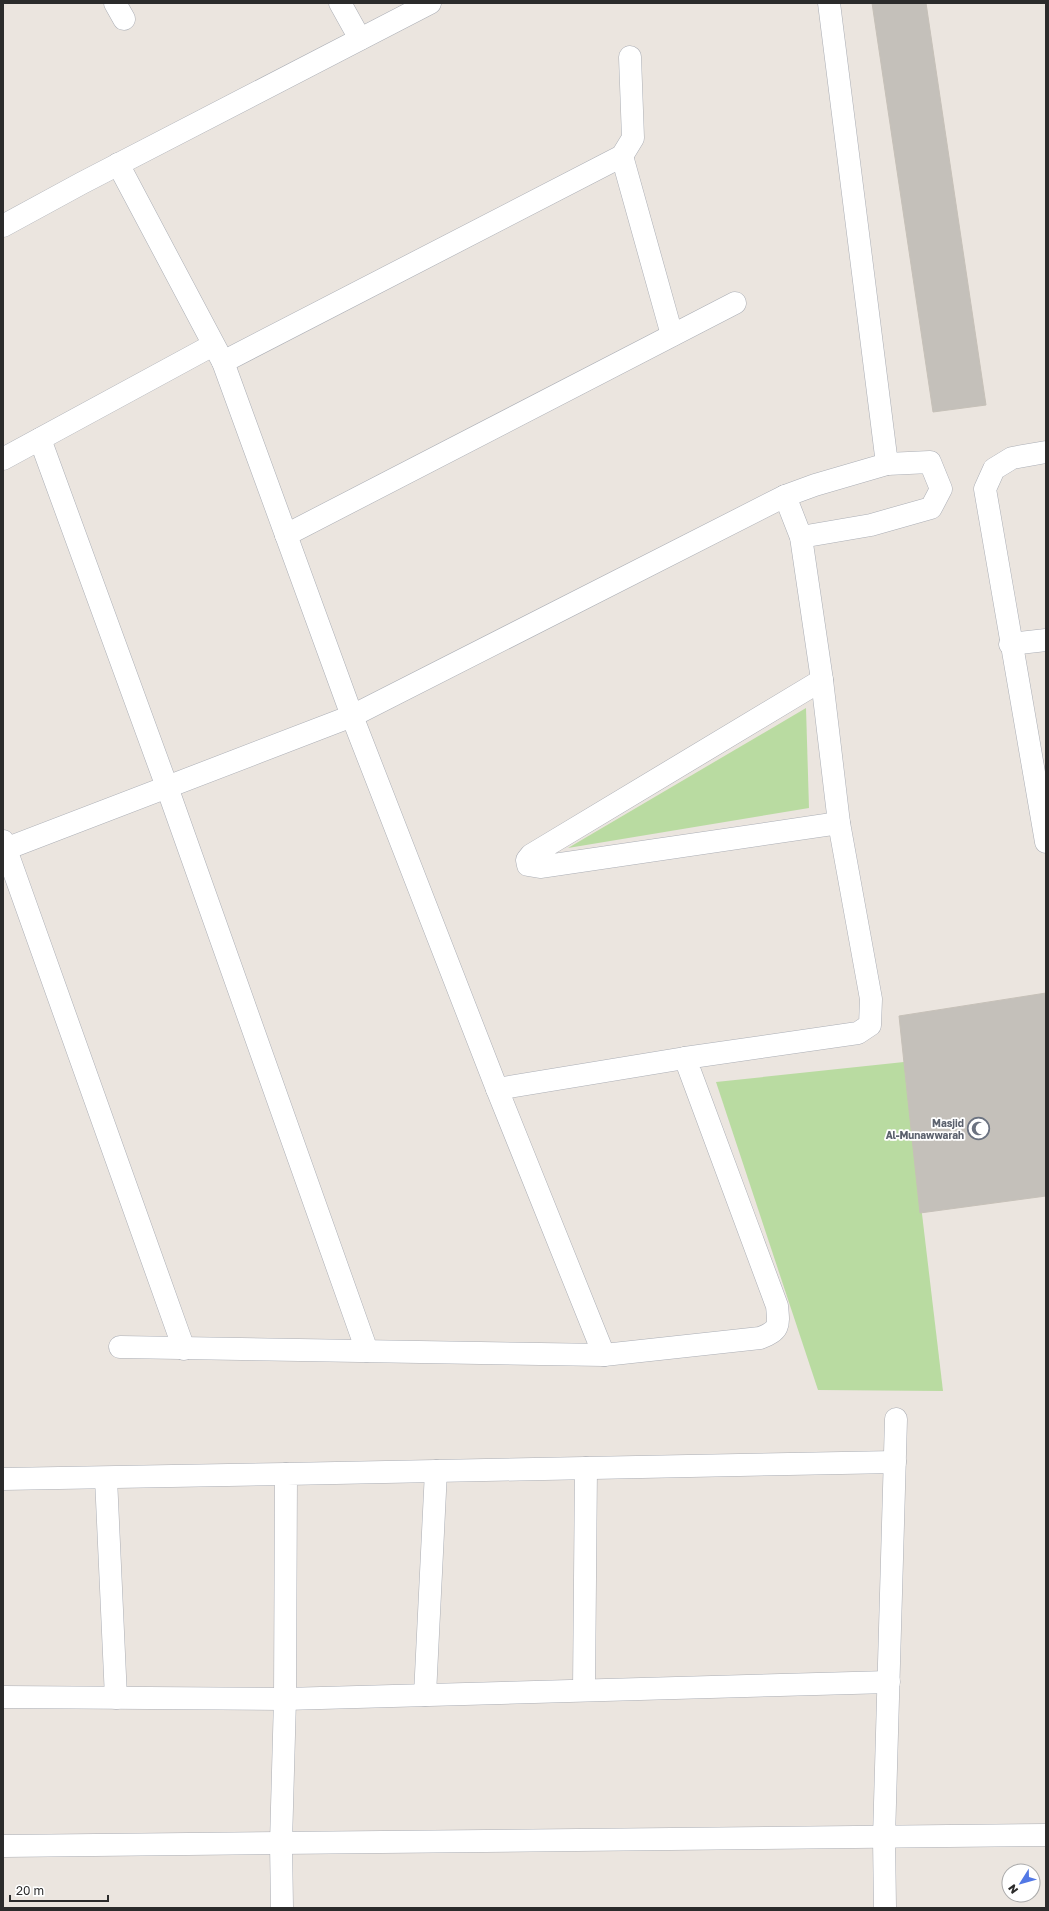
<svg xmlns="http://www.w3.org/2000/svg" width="1049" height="1911" viewBox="0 0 1049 1911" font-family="'Golos Text',sans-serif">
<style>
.green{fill:#b9dba1}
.building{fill:#c4c0ba;stroke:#c6c0b8}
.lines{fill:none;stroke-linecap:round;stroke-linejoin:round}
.minor-casing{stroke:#abaeb5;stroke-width:23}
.minor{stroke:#fff;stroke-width:22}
.labels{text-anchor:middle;stroke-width:3.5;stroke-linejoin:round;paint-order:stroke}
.worship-label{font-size:10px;font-weight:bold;fill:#5b616d;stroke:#fff;text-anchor:end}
</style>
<rect width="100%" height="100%" fill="#ebe5df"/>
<g class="green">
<path d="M806 708 809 808 568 848Z"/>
<path d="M904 1062 943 1391 818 1390 716 1082Z"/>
</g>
<g class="building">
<path d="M872 3H926L986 405 933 412Z"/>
<path d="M1046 993V1196L920 1213 899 1016Z"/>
</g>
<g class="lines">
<defs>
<g id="minor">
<path d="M115 3 124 19"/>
<path d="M340 3 360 39"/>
<path d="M829 3 887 464"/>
<path d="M622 156 672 335"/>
<path d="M118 164 223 362 352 716 497 1089 604 1355"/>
<path d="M3 226 82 183 430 3"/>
<path d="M223 362 622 156 633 138 630 57"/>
<path d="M40 439 167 787 367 1351"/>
<path d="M1046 452 1012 458 994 469 985 489 1046 842"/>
<path d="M3 459 213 345"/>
<path d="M286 535 735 303"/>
<path d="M1010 644 1046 640"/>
<path d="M822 680 531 855 527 860 528 865 540 867 839 823"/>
<path d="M3 841 184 1349"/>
<path d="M3 850 352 716 785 496 815 485 887 464 930 462 941 489 931 508 871 525 801 537"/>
<path d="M497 1089 685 1058"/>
<path d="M120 1347 604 1355 760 1338C780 1330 779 1326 777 1306L685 1058 858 1033 870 1025 871 999 839 823 822 680 801 537 785 496"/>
<path d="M106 1478 116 1698"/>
<path d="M3 1479 286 1474"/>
<path d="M584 1690 586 1468"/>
<path d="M425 1695 436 1471"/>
<path d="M3 1697 285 1699 889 1682"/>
<path d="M3 1846 1046 1835"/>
<path d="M282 1908 281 1843 285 1699 286 1474 895 1462"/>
<path d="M885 1908 884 1838 896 1419"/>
</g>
</defs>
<use href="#minor" class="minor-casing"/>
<use href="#minor" class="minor"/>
</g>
<defs>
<symbol id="mosque-ring" viewBox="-11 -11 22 22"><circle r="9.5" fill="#fff" stroke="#6b7280" stroke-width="1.5"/><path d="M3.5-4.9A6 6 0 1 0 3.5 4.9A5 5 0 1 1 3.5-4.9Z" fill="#6b7280"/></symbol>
</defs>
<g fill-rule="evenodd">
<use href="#mosque-ring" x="966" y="1116" width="25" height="25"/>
</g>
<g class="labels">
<g class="worship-label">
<text x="964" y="1127">Masjid<tspan x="964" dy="12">Al-Munawwarah</tspan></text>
</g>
</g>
<rect width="1049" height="1911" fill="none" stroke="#2b2b2b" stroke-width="8"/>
<g transform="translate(1021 1883) rotate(233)"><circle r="19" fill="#ffffff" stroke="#aaaaaa"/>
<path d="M0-3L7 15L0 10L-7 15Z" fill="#5278e5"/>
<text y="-6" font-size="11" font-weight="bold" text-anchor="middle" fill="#2b2b2b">N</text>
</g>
<path d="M10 1895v6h98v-6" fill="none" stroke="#2b2b2b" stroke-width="2"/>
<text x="16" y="1895" font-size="12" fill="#2b2b2b" stroke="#ffffff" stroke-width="3" paint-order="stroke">20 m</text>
</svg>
